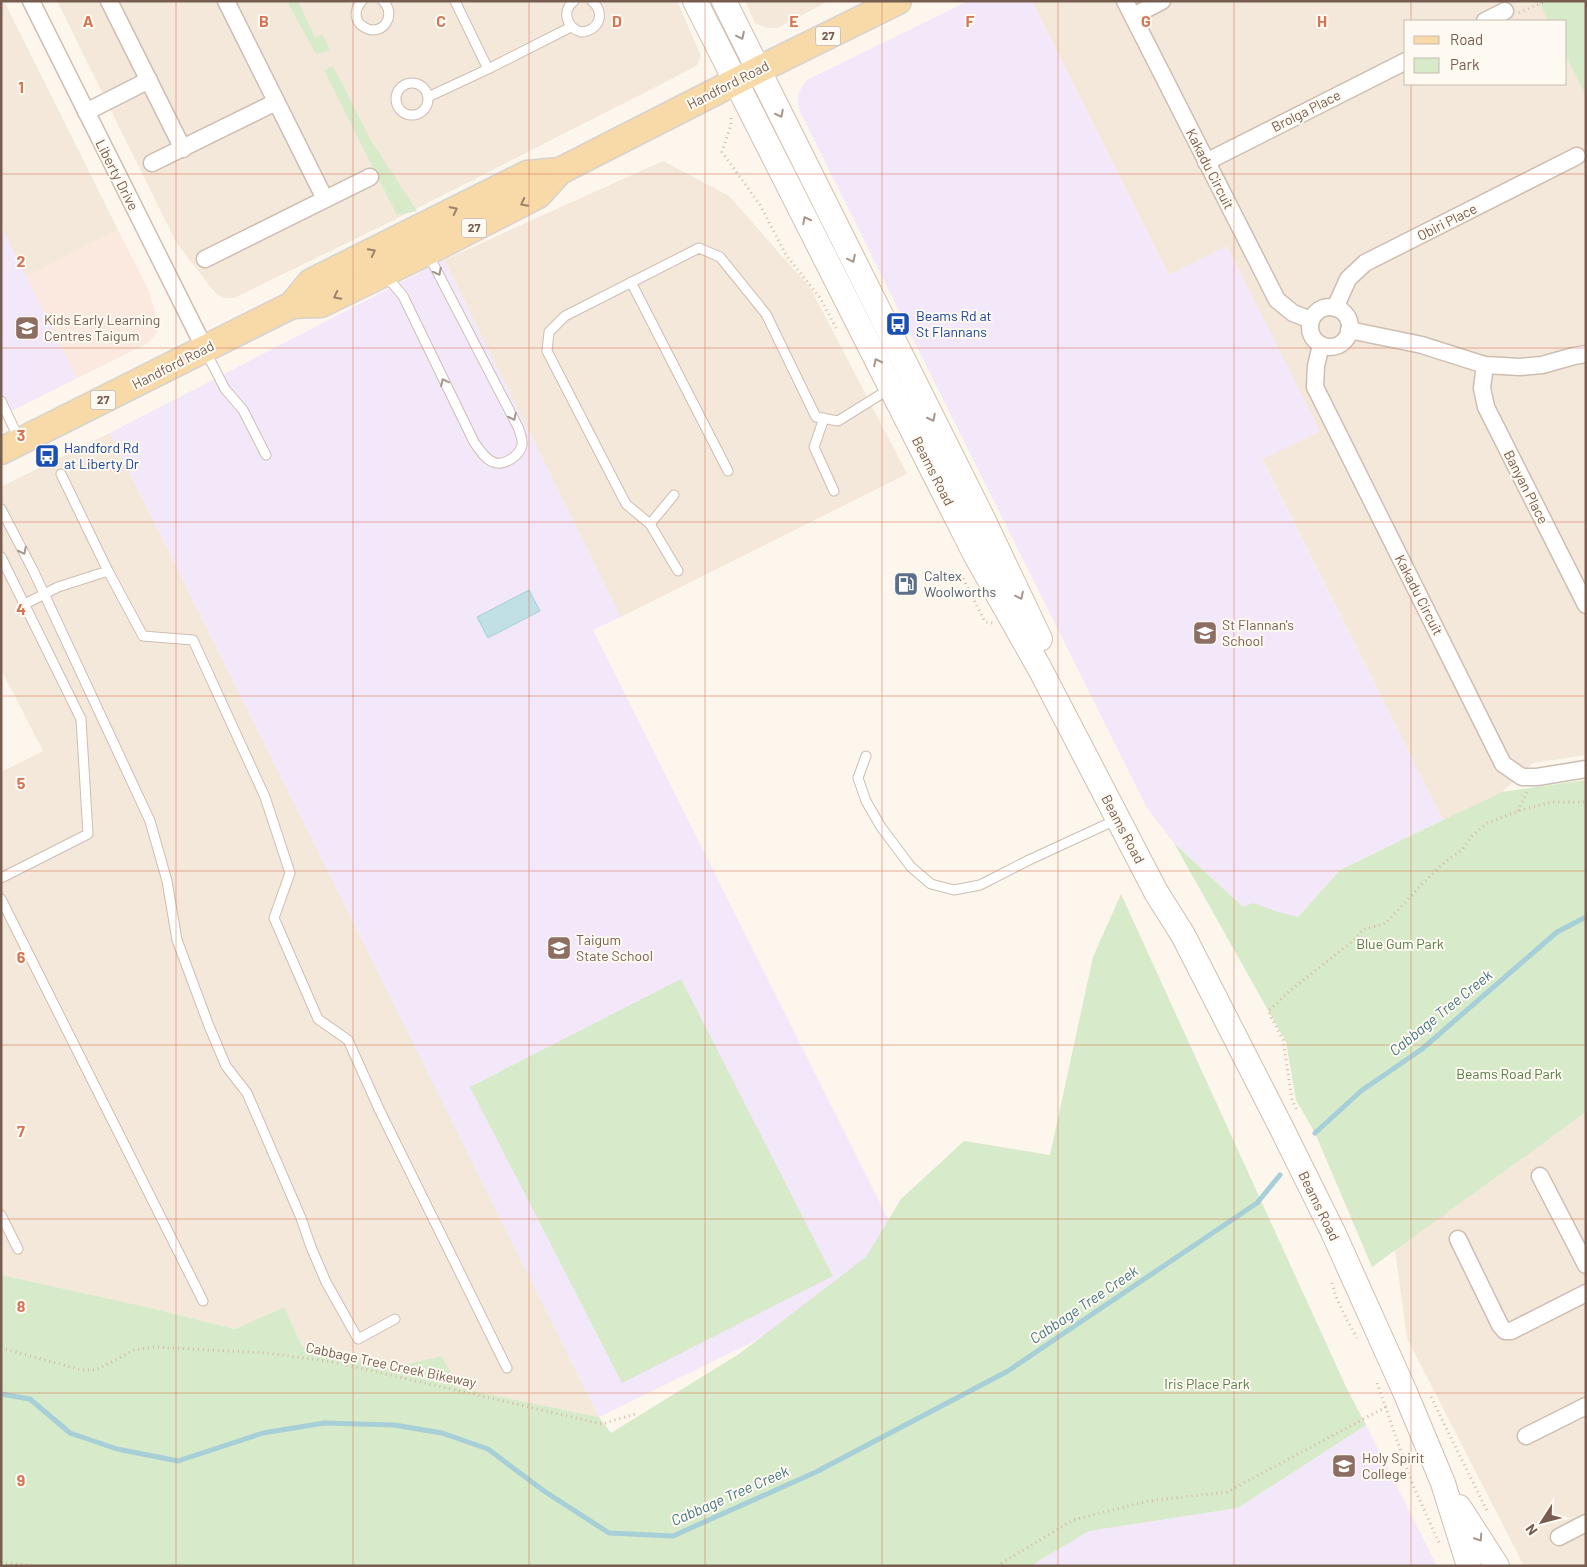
<svg xmlns="http://www.w3.org/2000/svg" width="1587" height="1567" viewBox="0 0 1587 1567" font-family="Barlow,sans-serif">
<style>
.residential{fill:#f3e8da}
.commercial{fill:#fbe9e0}
.education{fill:#f3e8f9}
.green{fill:#d7eaca}
.water{fill:#c0e0e6;stroke:#a7cfd7}
.lines{fill:none;stroke-linecap:round;stroke-linejoin:round}
.stream{stroke:#a7cfd7;stroke-width:5}
.service-casing{stroke:#cebeb1;stroke-width:11}
.minor-casing{stroke:#cebeb1;stroke-width:19}
.secondary-casing{stroke:#d1bfaf;stroke-width:26}
.primary-casing{stroke:#d9d2ce;stroke-width:29}
.path{stroke:#d6baa7;stroke-width:3;stroke-dasharray:1 4;stroke-linecap:butt}
.service{stroke:#fff;stroke-width:9}
.minor{stroke:#fff;stroke-width:16}
.secondary{stroke:#fff;stroke-width:24}
.primary{stroke:#f7daa8;stroke-width:26}
.oneway{stroke:#a7968d}
.oneway2{stroke:#9d826a}
.grid{fill:none;stroke:#d57456;stroke-width:1;stroke-opacity:0.55}
.labels{text-anchor:middle;stroke-width:4;stroke-linejoin:round;paint-order:stroke}
.shield{fill:#fefaf2;stroke:#a08c80;stroke-width:1}
.shield-label{font-size:12px;font-weight:bold;fill:#775d4f}
.street-label{font-size:14px;fill:#775d4f;stroke:#fefaf2}
.transit-label{font-size:14px;fill:#164399;stroke:#fefaf2;text-anchor:start}
.education-label{font-size:14px;fill:#785e54;stroke:#fefaf2;text-anchor:start}
.service-label{font-size:14px;fill:#4e5e75;stroke:#fefaf2;text-anchor:start}
.park-label{font-size:14px;fill:#567c47;stroke:#fefaf2}
.water-label{font-size:15px;font-style:italic;fill:#467782;stroke:#fefaf2}
.grid-label{font-size:16px;text-anchor:middle;font-weight:bold;fill:#d57456;stroke:#fefaf2;stroke-width:4;stroke-linejoin:round;paint-order:stroke}
</style>
<rect width="100%" height="100%" fill="#fcf6ec"/>
<g class="residential">
<path d="M1 1H4L118 230 26 277 1 226Z"/>
<path d="M57 1H677L701 56 697 65 689 70 396 219 234 298H226L218 295 212 289 176 242Z"/>
<path d="M745 1H829L777 28H767L755 23Z"/>
<path d="M1032 1H1538L1548 21H1406V84H1566V56L1586 96V755L1533 763 1502 792 1443 820 1262 458 1320 431 1227 246 1169 275Z"/>
<path d="M663 161 729 196 811 289 907 474 621 617 444 260Z"/>
<path d="M110 433 599 1417 459 1388 442 1356 389 1368 302 1346 284 1307 235 1329 151 1308 1 1275V772L43 751 1 669V487Z"/>
<path d="M1586 1112V1566H1525L1521 1560 1407 1338 1395 1250Z"/>
</g>
<path class="commercial" d="M118 230 149 291 158 322 157 332 148 343 77 378 26 277Z"/>
<g class="education">
<path d="M968 1H1032L1169 275 1227 246 1320 431 1262 459 1443 820 1340 870 1278 939 1174 843 1147 808 800 112 798 102 799 92 807 80Z"/>
<path d="M1 226 77 378 1 416Z"/>
<path d="M444 260 621 617 593 630 911 1265 599 1417 110 433Z"/>
<path d="M1366 1425 1437 1566H1030L1089 1531 1238 1508Z"/>
</g>
<g class="green">
<path d="M287 1H298L315 38 322 34 330 50 316 54Z"/>
<path d="M1538 1H1586V96L1566 56V21H1548Z"/>
<path d="M333 66 371 141 417 211 397 215 324 70Z"/>
<path d="M1586 780V1112L1372 1267 1315 1133 1296 1100 1286 1042 1174 843 1243 907 1253 903 1278 912 1298 917 1340 870 1443 820 1502 792Z"/>
<path d="M1121 894 1347 1389 1366 1425 1238 1508 1089 1531 1030 1566H1V1275L151 1308 235 1329 284 1307 302 1346 389 1368 442 1356 459 1388 599 1417 611 1433 739 1354 866 1257 901 1199 964 1141 1050 1155 1093 957Z"/>
<path d="M681 979 833 1276 622 1383 470 1087Z"/>
</g>
<path class="water" d="M529 590 540 611 488 638 477 617Z"/>
<g class="lines">
<g class="stream">
<path d="M1315 1133 1361 1091 1422 1049 1557 932 1586 917"/>
<path d="M1 1394 30 1399 70 1433 117 1449 178 1461 263 1433 324 1423 394 1425 442 1433 488 1449 544 1491 609 1533 673 1536 816 1472 1008 1371 1257 1203 1280 1175"/>
</g>
<defs>
<g id="service">
<path d="M362 1C342 23 379 43 388 19 390 12 388 6 383 1"/>
<path d="M455 1 488 69 571 27"/>
<path d="M574 1C561 11 567 28 581 32 599 31 606 13 592 1"/>
<circle cx="412" cy="99" r="16"/>
<path d="M428 97 488 69"/>
<path d="M382 277 393 284 403 296 474 442C479 449 485 459 493 462 504 467 520 455 522 445 523 440 520 434 519 429L428 254"/>
<path d="M631 282 728 471"/>
<path d="M206 352 225 389 243 410 266 455"/>
<path d="M1 401 19 439"/>
<path d="M824 418 814 447 834 491"/>
<path d="M61 474 108 571"/>
<path d="M1 509 33 570 150 821 167 881 177 940 209 1026 226 1066 247 1093 301 1218 311 1247 326 1282 358 1339 395 1319"/>
<path d="M650 524 674 495"/>
<path d="M1 557 81 719 88 834 1 878"/>
<path d="M678 571 650 524 626 504 547 351 549 332 565 316 699 248 720 257 766 314 816 417 838 421 891 388"/>
<path d="M25 604 58 587 108 571 143 636 193 640 265 797 290 873 274 918 318 1019 348 1040 379 1109 507 1368"/>
<path d="M866 756 858 778 866 801 881 827 911 867 931 884 954 890 980 885 1029 860 1118 819"/>
<path d="M1 899 203 1301"/>
<path d="M1 1215 18 1249"/>
</g>
<g id="minor">
<path d="M31 1 205 349"/>
<path d="M109 1 183 149"/>
<path d="M226 1 325 199"/>
<path d="M1125 1 1277 300 1293 313 1311 320"/>
<path d="M1133 16 1162 1"/>
<path d="M1485 21 1505 11"/>
<path d="M86 112 149 80"/>
<path d="M1206 162 1406 61"/>
<path d="M152 163 276 102"/>
<path d="M205 259 370 177"/>
<circle cx="1330" cy="327" r="20"/>
<path d="M1335 308 1348 279 1365 263 1577 156"/>
<path d="M1349 330 1422 345 1485 365 1520 367 1542 365 1574 356 1586 354"/>
<path d="M1321 345 1316 366 1315 387 1503 764 1522 777H1537L1586 769"/>
<path d="M1485 365 1482 388 1486 407 1586 605"/>
<path d="M1540 1176 1586 1265"/>
<path d="M1458 1239 1500 1325 1505 1331H1511L1586 1293"/>
<path d="M1526 1436 1586 1406"/>
<path d="M1559 1537 1586 1523"/>
</g>
<g id="secondary">
<path d="M695 1 975 554 1040 669 1156 892 1183 935 1281 1127 1333 1232 1405 1392 1443 1483 1469 1566"/>
<path d="M724 1 982 517 1040 639"/>
<path d="M1459 1507 1497 1566"/>
</g>
<g id="primary">
<path d="M292 305 311 282 527 174 560 171"/>
<path d="M1 451 292 305 321 304 427 252 538 195 560 171 758 70 898 1"/>
</g>
</defs>
<use href="#service" class="service-casing"/>
<use href="#minor" class="minor-casing"/>
<use href="#secondary" class="secondary-casing"/>
<use href="#primary" class="primary-casing"/>
<g class="path">
<path d="M1519 13 1546 1"/>
<path d="M731 118V125L722 152 760 205 786 255 820 298 836 328"/>
<path d="M961 574 985 622 993 623"/>
<path d="M1518 811 1527 792"/>
<path d="M1296 1109 1292 1099 1283 1040 1268 1011 1292 989 1354 940 1362 930 1386 923 1422 884 1446 861 1462 850 1472 836 1487 823 1518 811 1552 802H1586"/>
<path d="M1332 1283C1337 1303 1347 1320 1357 1338"/>
<path d="M1 1348 82 1370H96L134 1350 154 1347 266 1353 334 1362 602 1424 638 1413"/>
<path d="M1377 1383 1412 1483 1440 1545"/>
<path d="M1431 1397 1487 1511"/>
<path d="M1 1563 38 1566"/>
<path d="M997 1566 1073 1520 1148 1501 1227 1492 1386 1407"/>
</g>
<use href="#service" class="service"/>
<use href="#minor" class="minor"/>
<use href="#secondary" class="secondary"/>
<use href="#primary" class="primary"/>
</g>
<defs><path id="oneway-chevron" d="M-2-3.5L2.5 0L-2 3.5" fill="none" stroke-width="1.6" stroke-linecap="round" stroke-linejoin="round" transform="scale(1.25)"/></defs>
<g class="oneway">
<use href="#oneway-chevron" transform="translate(741 36) rotate(64)"/>
<use href="#oneway-chevron" transform="translate(780 114) rotate(63)"/>
<use href="#oneway-chevron" transform="translate(806 220) rotate(-117)"/>
<use href="#oneway-chevron" transform="translate(852 259) rotate(64)"/>
<use href="#oneway-chevron" transform="translate(438 272) rotate(63)"/>
<use href="#oneway-chevron" transform="translate(877 362) rotate(-117)"/>
<use href="#oneway-chevron" transform="translate(444 382) rotate(-116)"/>
<use href="#oneway-chevron" transform="translate(513 417) rotate(63)"/>
<use href="#oneway-chevron" transform="translate(932 418) rotate(63)"/>
<use href="#oneway-chevron" transform="translate(23 551) rotate(63)"/>
<use href="#oneway-chevron" transform="translate(1020 596) rotate(64)"/>
<use href="#oneway-chevron" transform="translate(1479 1538) rotate(57)"/>
</g>
<g class="oneway2">
<use href="#oneway-chevron" transform="translate(524 203) rotate(153)"/>
<use href="#oneway-chevron" transform="translate(454 210) rotate(-27)"/>
<use href="#oneway-chevron" transform="translate(372 252) rotate(-27)"/>
<use href="#oneway-chevron" transform="translate(337 296) rotate(153)"/>
</g>
<path class="grid" d="M176 1V1566M353 1V1566M529 1V1566M705 1V1566M882 1V1566M1058 1V1566M1234 1V1566M1411 1V21M1411 84V1566M1 174H1586M1 348H1586M1 522H1586M1 696H1586M1 871H1586M1 1045H1586M1 1219H1586M1 1393H1586"/>
<defs>
<symbol id="bus-square" viewBox="-11 -11 22 22"><rect x="-9" y="-9" width="18" height="18" rx="4" fill="#1a4fb4" stroke="#fefaf2"/><path d="M-5-6H5V4H4V6H2V4H-2V6H-4V4H-5ZM-3.5-4V0h7V-4ZM-3.5 1.2v1.5H-2V1.2ZM2 1.2v1.5H3.5V1.2Z" fill="#fff"/></symbol>
<symbol id="school-square" viewBox="-11 -11 22 22"><rect x="-9" y="-9" width="18" height="18" rx="4" fill="#8d6e63" stroke="#fefaf2"/><path d="M0-5L7-2L0 1L-7-2ZM-4 1L0 2.5L4 1V4Q0 6-4 4Z" fill="#fff"/></symbol>
<symbol id="fuel-square" viewBox="-11 -11 22 22"><rect x="-9" y="-9" width="18" height="18" rx="4" fill="#5c6f8a" stroke="#fefaf2"/><path d="M-5.5-6h7V0h2V4h1.3V-2.5L3-4.5l.8-.8L6-3V5H2.5V1h-1V6h-7ZM-4.2-4.7v3.2H.2V-4.7Z" fill="#fff"/></symbol>
</defs>
<g fill-rule="evenodd">
<use href="#bus-square" x="884" y="310" width="28" height="28"/>
<use href="#school-square" x="13" y="314" width="28" height="28"/>
<use href="#bus-square" x="33" y="442" width="28" height="28"/>
<use href="#fuel-square" x="892" y="570" width="28" height="28"/>
<use href="#school-square" x="1191" y="619" width="28" height="28"/>
<use href="#school-square" x="545" y="934" width="28" height="28"/>
<use href="#school-square" x="1330" y="1452" width="28" height="28"/>
</g>
<g class="labels">
<g class="shield">
<rect x="815.5" y="26.5" width="25" height="19" rx="4"/>
<rect x="461.5" y="218.5" width="25" height="19" rx="4"/>
<rect x="90.5" y="390.5" width="25" height="19" rx="4"/>
</g>
<g class="shield-label">
<text x="828" y="40">27</text>
<text x="474" y="232">27</text>
<text x="103" y="404">27</text>
</g>
<g class="street-label">
<text transform="translate(728 85) rotate(-27)" y="5">Handford Road</text>
<text transform="translate(1306 111) rotate(-27)" y="5">Brolga Place</text>
<text transform="translate(1210 169) rotate(63)" y="5">Kakadu Circuit</text>
<text transform="translate(117 175) rotate(63)" y="5">Liberty Drive</text>
<text transform="translate(1447 222) rotate(-27)" y="5">Obiri Place</text>
<text transform="translate(173 365) rotate(-27)" y="5">Handford Road</text>
<text transform="translate(933 471) rotate(63)" y="5">Beams Road</text>
<text transform="translate(1526 487) rotate(63)" y="5">Banyan Place</text>
<text transform="translate(1419 595) rotate(63)" y="5">Kakadu Circuit</text>
<text transform="translate(1123 829) rotate(62)" y="5">Beams Road</text>
<text transform="translate(1319 1206) rotate(64)" y="5">Beams Road</text>
<text transform="translate(391 1365) rotate(12)" y="5">Cabbage Tree Creek Bikeway</text>
</g>
<g class="transit-label">
<text x="916" y="321">Beams Rd at<tspan x="916" dy="16">St Flannans</tspan></text>
<text x="64" y="453">Handford Rd<tspan x="64" dy="16">at Liberty Dr</tspan></text>
</g>
<g class="education-label">
<text x="44" y="325">Kids Early Learning<tspan x="44" dy="16">Centres Taigum</tspan></text>
<text x="1222" y="630">St Flannan's<tspan x="1222" dy="16">School</tspan></text>
<text x="576" y="945">Taigum<tspan x="576" dy="16">State School</tspan></text>
<text x="1362" y="1463">Holy Spirit<tspan x="1362" dy="16">College</tspan></text>
</g>
<g class="service-label">
<text x="924" y="581">Caltex<tspan x="924" dy="16">Woolworths</tspan></text>
</g>
<g class="park-label">
<text x="1400" y="949">Blue Gum Park</text>
<text x="1509" y="1079">Beams Road Park</text>
<text x="1207" y="1389">Iris Place Park</text>
</g>
<g class="water-label">
<text transform="translate(1441 1013) rotate(-39)" y="5">Cabbage Tree Creek</text>
<text transform="translate(1084 1305) rotate(-34)" y="5">Cabbage Tree Creek</text>
<text transform="translate(730 1496) rotate(-24)" y="5">Cabbage Tree Creek</text>
</g>
</g>
<g class="grid-label">
<text x="88" y="27">A</text>
<text x="264" y="27">B</text>
<text x="441" y="27">C</text>
<text x="617" y="27">D</text>
<text x="794" y="27">E</text>
<text x="970" y="27">F</text>
<text x="1146" y="27">G</text>
<text x="1322" y="27">H</text>
<text x="21" y="93">1</text>
<text x="21" y="267">2</text>
<text x="21" y="441">3</text>
<text x="21" y="615">4</text>
<text x="21" y="789">5</text>
<text x="21" y="963">6</text>
<text x="21" y="1137">7</text>
<text x="21" y="1312">8</text>
<text x="21" y="1486">9</text>
</g>
<rect width="1587" height="1567" fill="none" stroke="#775d4f" stroke-width="5"/>
<rect x="1404" y="20" width="162" height="65" fill="#fefaf2" stroke="#c8bbb1"/>
<rect x="1414" y="36" width="25" height="8" fill="#f7daa8" stroke="#c8bbb1"/>
<text x="1450" y="45" font-size="15" fill="#775d4f">Road</text>
<rect x="1414" y="58" width="25" height="15" fill="#d7eaca" stroke="#c8bbb1"/>
<text x="1450" y="70" font-size="15" fill="#775d4f">Park</text>
<g transform="translate(1542 1522) rotate(234)" stroke="#fefaf2" stroke-width="4" paint-order="stroke">
<path d="M0-4L9 19L0 12L-9 19Z" fill="#775d4f"/>
<text y="-8" font-size="14" font-weight="bold" text-anchor="middle" fill="#775d4f">N</text>
</g>
</svg>
